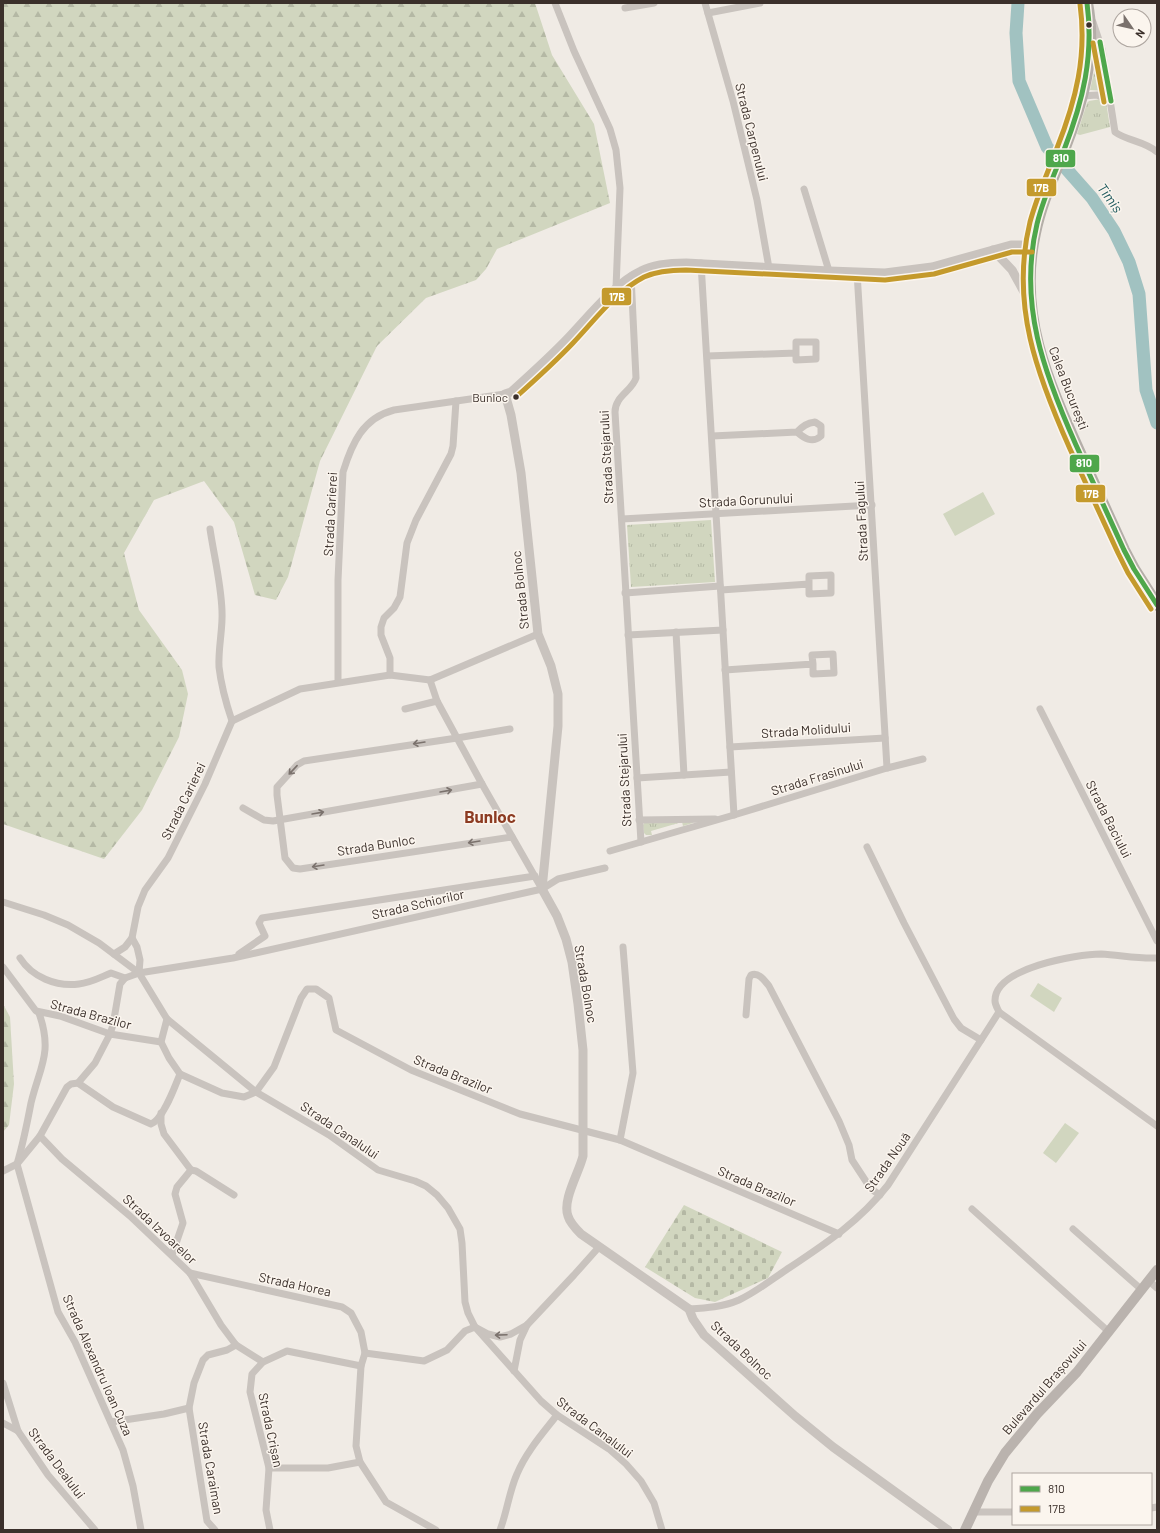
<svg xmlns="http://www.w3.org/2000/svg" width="1160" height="1533" viewBox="0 0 1160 1533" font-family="Barlow,sans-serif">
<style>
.grass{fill:url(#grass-tufts)}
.forest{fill:url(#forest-firs)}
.cemetery{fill:url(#cemetery-stones)}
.garden{fill:#d1d6bf}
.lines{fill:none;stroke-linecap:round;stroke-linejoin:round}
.river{stroke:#a1c2c1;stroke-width:13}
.minor{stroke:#c9c3be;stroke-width:7}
.tertiary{stroke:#c9c3be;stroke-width:9}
.secondary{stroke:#bab3ae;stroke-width:10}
.trunk{stroke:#b4aea8;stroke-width:12}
.bus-1-casing{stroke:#fbf5ee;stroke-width:8}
.bus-2-casing{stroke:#fbf5ee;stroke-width:8}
.bus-1{stroke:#4ea74b;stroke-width:5}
.bus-2{stroke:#c49a2c;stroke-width:5}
.oneway{stroke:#7b726d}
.bus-dot{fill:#3b302b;stroke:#fbf5ee;stroke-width:1.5}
.labels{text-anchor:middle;stroke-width:3;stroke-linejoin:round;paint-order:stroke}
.bus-label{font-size:12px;fill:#3b302b;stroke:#fbf5ee;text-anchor:end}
.street-label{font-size:13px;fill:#3b302b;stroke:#fbf5ee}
.water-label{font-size:14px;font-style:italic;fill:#1f5a5e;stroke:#fbf5ee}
.district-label{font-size:17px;font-weight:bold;fill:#8c3b22;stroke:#fbf5ee}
.line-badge{stroke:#fbf5ee;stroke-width:1.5}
.badge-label{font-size:11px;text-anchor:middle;font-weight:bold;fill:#fff}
</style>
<defs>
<pattern id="grass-tufts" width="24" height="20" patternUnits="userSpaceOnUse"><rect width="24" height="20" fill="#d1d6bf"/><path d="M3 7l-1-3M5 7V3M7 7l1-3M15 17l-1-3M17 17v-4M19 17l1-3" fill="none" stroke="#b4b8a4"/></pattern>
<pattern id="forest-firs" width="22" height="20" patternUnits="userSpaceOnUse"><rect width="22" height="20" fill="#d1d6bf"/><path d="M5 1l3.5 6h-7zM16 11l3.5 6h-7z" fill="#b4b8a4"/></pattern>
<pattern id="cemetery-stones" width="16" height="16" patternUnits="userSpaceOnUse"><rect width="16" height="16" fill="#d1d6bf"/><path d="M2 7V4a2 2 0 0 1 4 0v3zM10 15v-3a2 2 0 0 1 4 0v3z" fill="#b4b8a4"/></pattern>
</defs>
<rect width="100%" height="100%" fill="#f0ebe5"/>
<g class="grass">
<path d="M1097 59 1101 68 1105 91 1090 90Z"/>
<path d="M1101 99 1106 102 1110 127 1080 135 1077 134 1087 103 1089 101Z"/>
<path d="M711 520 715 582 631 587 627 525Z"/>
<path d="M692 820 693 823 683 826 682 822 651 831 652 835H646L644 833 643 825 645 822Z"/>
</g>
<g class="forest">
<path d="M3 3H535L552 55 594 124 610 203 497 249 486 269 476 280 426 298 377 346 320 461 288 577 276 600 255 595 234 522 204 481 154 500 124 553 139 610 182 670 188 694 179 737 142 810 104 859 3 824Z"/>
<path d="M3 1004 10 1017 14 1084 9 1125 3 1132Z"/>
</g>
<path class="cemetery" d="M684 1205 782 1252 768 1278 715 1302 695 1298 645 1267Z"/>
<g class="garden">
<path d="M983 492 995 514 955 536 943 514Z"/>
<path d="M1038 983 1062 998 1054 1012 1030 996Z"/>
<path d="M1065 1123 1079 1133 1056 1163 1043 1153Z"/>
</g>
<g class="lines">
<path class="river" d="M1018 3 1016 33 1019 81 1047 147 1092 198 1114 231 1129 262 1139 294 1146 390 1157 423"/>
<g class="minor">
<path d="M555 3 574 51 610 129 616 150 620 188 616 288"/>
<path d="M705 3 733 101 757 200 769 268"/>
<path d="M625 8 654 3"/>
<path d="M708 13 760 3"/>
<path d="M1093 22 1102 49 1115 132C1127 141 1145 141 1157 152"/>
<path d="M1083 96 1097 95 1111 101"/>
<path d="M804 189 829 271"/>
<path d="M701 263 734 815"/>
<path d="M857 272 887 768"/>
<path d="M631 276 636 378C632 391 615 396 615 412L641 842"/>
<path d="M707 356 796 353V360L816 359V342H796V353"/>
<path d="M712 436 797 432C804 438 812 444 821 436V426L815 422C807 423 803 426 797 432"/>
<path d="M622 519 872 505"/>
<path d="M210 529C214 556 221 583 222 611 223 629 218 648 219 667 221 685 226 703 232 721"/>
<path d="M721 590 809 584V594L831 593V575L809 576V584"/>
<path d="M625 593 720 586"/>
<path d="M676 632 684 775"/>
<path d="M628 635 723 630"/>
<path d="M725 670 813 664V674L834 673 833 654 812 655 813 664"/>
<path d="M390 675V658L381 635V627L384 618 394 608 400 597 407 543 416 520 451 454 453 446 456 401"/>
<path d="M430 680 437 701 482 784 542 889"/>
<path d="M430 680 538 634"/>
<path d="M338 682V580L343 472C352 443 363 418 394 410L505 394"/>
<path d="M405 709 437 701"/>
<path d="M1040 709 1157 941"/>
<path d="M510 729 457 738 304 761 297 765 277 787V795L285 858 293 868 300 869 512 837"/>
<path d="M730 747 885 738"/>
<path d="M637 778 731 772"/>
<path d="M243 808 264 820 273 821 482 784"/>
<path d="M639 820 715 819"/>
<path d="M867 847 904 923 954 1019 961 1028 981 1040"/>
<path d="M610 851 734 815 887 768 923 759"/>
<path d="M3 902 44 915 68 925 99 943 139 973 167 1019 256 1092 329 1135 378 1170 415 1181 426 1186 437 1195 448 1208 460 1229 462 1243 465 1302 468 1313 475 1327 541 1401 557 1415 609 1449 626 1464 641 1481 654 1503 662 1530"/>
<path d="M114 954 125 947 132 938"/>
<path d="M239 954 265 936 259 923 262 918 535 876"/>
<path d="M20 958C32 977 56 987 79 984 90 983 101 977 111 973L125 978"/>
<path d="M1157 958C1138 959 1120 955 1101 954 1077 954 994 968 995 1001 995 1005 998 1009 999 1012L1157 1126"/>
<path d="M3 967 36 1011 60 1016 110 1034 161 1042"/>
<path d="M139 973 140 960 137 947 132 938 138 907 145 890 168 858 205 784 232 721 300 689 390 675 430 680"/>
<path d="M39 1013C53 1053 40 1066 31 1103 27 1124 23 1144 17 1164L58 1312 75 1342 123 1450 133 1486 141 1530"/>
<path d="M746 1015 749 979 751 975C759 972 764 980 769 986L839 1121 849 1145 852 1160 871 1189 880 1195"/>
<path d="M167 1019 161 1042 169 1058 180 1074 222 1093 244 1097 256 1092 274 1067 301 998 307 989H316L329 998 336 1030 411 1070 520 1114 620 1140 839 1234"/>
<path d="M78 1083 113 1107 151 1124C163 1120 175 1086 180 1074"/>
<path d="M161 1113V1124L164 1134 191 1170 177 1187 175 1194 183 1223 172 1255"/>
<path d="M40 1136 62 1159 130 1216 190 1273 221 1325 236 1345 263 1362"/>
<path d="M620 1140 633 1073 623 947"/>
<path d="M191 1170 196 1171 234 1195"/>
<path d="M3 1171 17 1164 40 1136 67 1087 71 1084 78 1083 95 1063 110 1034 113 1025 120 984 125 978 139 973 233 958 542 889 558 879 605 868"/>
<path d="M972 1209 1109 1332"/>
<path d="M1073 1229 1142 1290"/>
<path d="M190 1273 342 1307 351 1313 361 1332 365 1353 361 1366 356 1446 360 1462 386 1502 436 1530"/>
<path d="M1149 1281 1157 1288"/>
<path d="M689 1309C706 1308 723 1307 739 1300 756 1292 771 1280 786 1270 825 1244 859 1222 888 1185L999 1012"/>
<path d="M365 1353 424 1361 447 1350 465 1331 475 1327 488 1334 500 1337 511 1334 527 1325 574 1275 599 1247"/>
<path d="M514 1371 520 1340 527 1325"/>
<path d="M3 1383 18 1431 48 1475 95 1530"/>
<path d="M111 1422 164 1414 189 1408"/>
<path d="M3 1423 18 1431"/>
<path d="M269 1468H328L360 1462"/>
<path d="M1151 1508 1157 1507"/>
<path d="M974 1512H1013"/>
<path d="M215 1530 207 1521 189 1408 194 1383 203 1360 208 1355 227 1350 236 1345"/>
<path d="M270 1530 266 1510 269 1468 250 1392 252 1374 263 1362 287 1351 361 1366"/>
<path d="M500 1530C507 1512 509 1492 517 1474 526 1452 543 1433 557 1415"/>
</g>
<g class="tertiary">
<path d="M993 250 1012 270 1029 301"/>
<path d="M948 1530 833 1447 795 1416 704 1335 693 1319 689 1309 581 1234C576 1229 570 1223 568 1216 562 1200 579 1173 583 1156V1050L578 1004 572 962 566 939 557 916 542 889 558 726V694L551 666 538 634 521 473 511 415 505 394 511 392C531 374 551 356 569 337 589 316 615 283 641 271 655 264 671 263 686 263L829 271 885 273 932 267 1011 245H1032"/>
</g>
<path class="secondary" d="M965 1530 988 1481 1005 1453 1037 1414 1077 1372 1157 1270"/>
<path class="trunk" d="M1087 3C1097 53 1082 104 1064 150 1053 178 1041 204 1035 233 1017 313 1047 380 1079 451 1094 484 1109 517 1124 550L1134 569 1157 605"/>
<defs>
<g id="bus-1">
<path d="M1087 3C1094 56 1083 101 1064 150 1054 175 1043 199 1037 224 1018 304 1044 373 1076 445 1092 480 1108 515 1124 550L1134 569 1157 605"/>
<path d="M1100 42 1111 101"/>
</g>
<g id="bus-2">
<path d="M1080 4C1087 56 1076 100 1057 148 1048 172 1037 196 1030 222 1010 304 1037 375 1070 449 1086 484 1102 519 1118 553L1128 573 1151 609"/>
<path d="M1093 43 1104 102"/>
<path d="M516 397C535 380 555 362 573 343 595 320 615 292 644 277 657 271 672 270 686 270L885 280 934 274 1012 252H1032"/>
</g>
</defs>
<use href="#bus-1" class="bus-1-casing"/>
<use href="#bus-2" class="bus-2-casing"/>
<use href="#bus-1" class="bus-1"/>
<use href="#bus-2" class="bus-2"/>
</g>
<defs><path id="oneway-shaft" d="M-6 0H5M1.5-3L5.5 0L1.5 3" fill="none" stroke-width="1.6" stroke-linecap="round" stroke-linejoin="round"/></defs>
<g class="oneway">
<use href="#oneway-shaft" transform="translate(419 743) rotate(171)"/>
<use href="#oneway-shaft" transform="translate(293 770) rotate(133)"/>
<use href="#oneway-shaft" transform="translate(446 791) rotate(-10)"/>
<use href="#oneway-shaft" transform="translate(318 813) rotate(-10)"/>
<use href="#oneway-shaft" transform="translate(474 842) rotate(171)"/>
<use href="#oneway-shaft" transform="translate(318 866) rotate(171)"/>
<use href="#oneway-shaft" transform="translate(501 1335) rotate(178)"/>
</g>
<g class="bus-dot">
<circle cx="1089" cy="25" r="3.5"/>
<circle cx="516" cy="397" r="3.5"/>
</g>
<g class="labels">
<g class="bus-label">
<text x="508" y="402">Bunloc</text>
</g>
<g class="street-label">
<text transform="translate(752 132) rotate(76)" y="5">Strada Carpenului</text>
<text transform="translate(1069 388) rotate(69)" y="5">Calea București</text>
<text transform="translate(606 457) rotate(-93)" y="5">Strada Stejarului</text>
<text transform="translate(746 500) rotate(-3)" y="5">Strada Gorunului</text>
<text transform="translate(330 514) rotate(-87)" y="5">Strada Carierei</text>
<text transform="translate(861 521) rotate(-93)" y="5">Strada Fagului</text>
<text transform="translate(520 590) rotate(-96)" y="5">Strada Bolnoc</text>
<text transform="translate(806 730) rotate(-4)" y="5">Strada Molidului</text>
<text transform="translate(817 777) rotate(-17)" y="5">Strada Frasinului</text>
<text transform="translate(624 780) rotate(-93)" y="5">Strada Stejarului</text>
<text transform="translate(183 801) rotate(-64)" y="5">Strada Carierei</text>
<text transform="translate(1109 819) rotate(63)" y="5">Strada Baciului</text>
<text transform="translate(376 845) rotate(-9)" y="5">Strada Bunloc</text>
<text transform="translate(418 904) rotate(-13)" y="5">Strada Schiorilor</text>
<text transform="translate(586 984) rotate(80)" y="5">Strada Bolnoc</text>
<text transform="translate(91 1014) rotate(15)" y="5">Strada Brazilor</text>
<text transform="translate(453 1074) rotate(22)" y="5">Strada Brazilor</text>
<text transform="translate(340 1130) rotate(34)" y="5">Strada Canalului</text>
<text transform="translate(887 1162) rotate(-55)" y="5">Strada Nouă</text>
<text transform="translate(757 1186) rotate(23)" y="5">Strada Brazilor</text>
<text transform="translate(160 1229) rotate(43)" y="5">Strada Izvoarelor</text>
<text transform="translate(295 1284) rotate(12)" y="5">Strada Horea</text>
<text transform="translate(742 1350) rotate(43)" y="5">Strada Bolnoc</text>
<text transform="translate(98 1365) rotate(66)" y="5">Strada Alexandru Ioan Cuza</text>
<text transform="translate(1044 1387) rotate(-49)" y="5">Bulevardul Brașovului</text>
<text transform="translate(595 1427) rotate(37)" y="5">Strada Canalului</text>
<text transform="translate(271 1430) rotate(78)" y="5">Strada Crișan</text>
<text transform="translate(57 1463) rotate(53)" y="5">Strada Dealului</text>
<text transform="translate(211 1468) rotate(80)" y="5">Strada Caraiman</text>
</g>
<g class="water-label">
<text transform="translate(1110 198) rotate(54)" y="5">Timiș</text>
</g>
<g class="district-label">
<text x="490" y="823">Bunloc</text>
</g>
</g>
<g class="line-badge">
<rect x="1045" y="149" width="31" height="19" rx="4" fill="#4ea74b"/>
<rect x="1026" y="178" width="31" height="19" rx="4" fill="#c49a2c"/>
<rect x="601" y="287" width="31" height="19" rx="4" fill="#c49a2c"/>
<rect x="1069" y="454" width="31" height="19" rx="4" fill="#4ea74b"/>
<rect x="1075" y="484" width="31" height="19" rx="4" fill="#c49a2c"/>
</g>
<g class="badge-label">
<text x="1061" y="162">810</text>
<text x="1041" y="192">17B</text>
<text x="617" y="301">17B</text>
<text x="1084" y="467">810</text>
<text x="1091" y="498">17B</text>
</g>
<rect width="1160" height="1533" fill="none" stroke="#3b302b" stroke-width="8"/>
<rect x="1012" y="1473" width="140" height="52" fill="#fbf5ee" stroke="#aea6a0"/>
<rect x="1020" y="1486" width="20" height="6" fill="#4ea74b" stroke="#aea6a0"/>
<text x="1048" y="1493" font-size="12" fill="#3b302b">810</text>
<rect x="1020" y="1506" width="20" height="6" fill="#c49a2c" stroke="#aea6a0"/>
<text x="1048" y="1513" font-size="12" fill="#3b302b">17B</text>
<g transform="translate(1132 28) rotate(124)"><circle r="19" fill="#fbf5ee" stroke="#aea6a0"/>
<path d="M0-3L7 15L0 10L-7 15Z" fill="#7a716c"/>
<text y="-6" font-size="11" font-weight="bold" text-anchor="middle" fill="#3b302b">N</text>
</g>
</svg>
